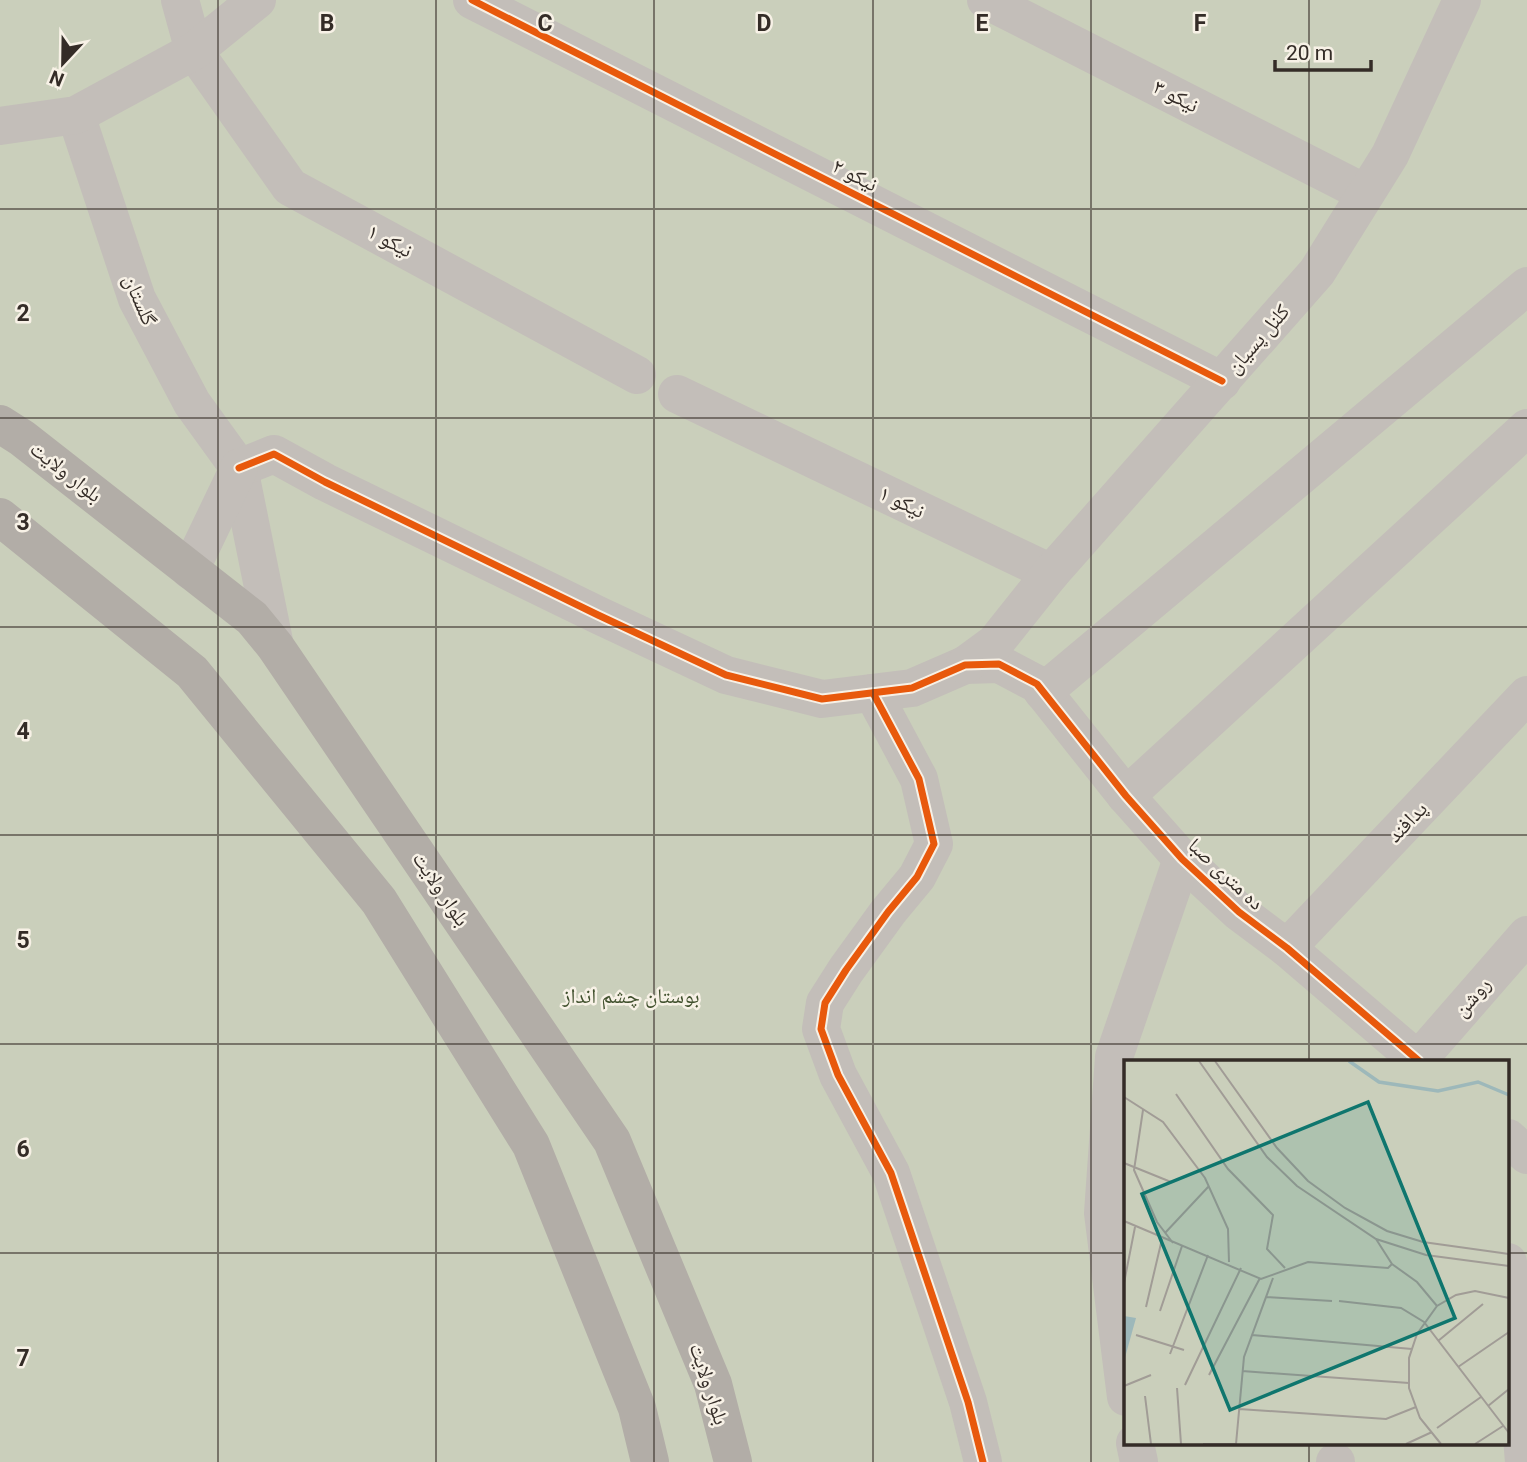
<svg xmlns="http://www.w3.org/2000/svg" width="1527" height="1462" viewBox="0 0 1527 1462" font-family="Roboto,'Noto Naskh Arabic',sans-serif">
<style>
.green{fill:#cacfbb;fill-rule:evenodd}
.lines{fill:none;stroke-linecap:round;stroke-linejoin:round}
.minor{stroke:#c3beb9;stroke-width:38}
.major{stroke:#b2ada7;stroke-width:38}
.cycleway-casing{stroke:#f7f1e6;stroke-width:11}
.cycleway{stroke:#e8590c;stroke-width:7}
.grid{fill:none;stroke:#342c27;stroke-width:2;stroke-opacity:0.55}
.labels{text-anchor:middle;stroke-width:5;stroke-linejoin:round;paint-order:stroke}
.street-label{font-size:21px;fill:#342c27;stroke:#f7f1e6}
.park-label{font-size:21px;fill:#40502d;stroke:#f7f1e6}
.inset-river{fill:none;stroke:#9db8ba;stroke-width:3.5}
.inset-road{fill:none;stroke:#a19c96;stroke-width:2}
.view{fill:#0f766e;fill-opacity:0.15;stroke:#0f766e;stroke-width:3.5}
.inset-edge{fill:none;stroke:#342c27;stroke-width:3.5}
.grid-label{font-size:23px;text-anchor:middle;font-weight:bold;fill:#342c27;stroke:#f7f1e6;stroke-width:5;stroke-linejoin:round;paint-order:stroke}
</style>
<rect width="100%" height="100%" fill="#eae6e0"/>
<path class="green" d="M0 0H1527V1462H0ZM1126 1061H1508V1443H1126Z"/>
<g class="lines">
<g class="minor">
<path d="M180 0 194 51 290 187 637 375"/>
<path d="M472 0 1222 381"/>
<path d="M986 0 1365 193"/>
<path d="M76 115 137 299 192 403 239 468 275 646"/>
<path d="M0 126 76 115 194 51 257 0"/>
<path d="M677 394 1051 573"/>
<path d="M239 468 274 454 325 482 598 615 726 675 822 699 912 688 965 665 999 664 1037 684 1126 796 1182 859 1239 912 1287 948 1419 1061"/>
<path d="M190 570 239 468"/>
<path d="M965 665 995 643 1051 573 1317 272 1390 155 1462 0"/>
<path d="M1043 692 1527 286"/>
<path d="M873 693 919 779 934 844 917 877 888 912 846 970 825 1003 821 1029 838 1075 891 1173 968 1402 983 1462"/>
<path d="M1126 796 1527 428"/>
<path d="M1287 948 1527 695"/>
<path d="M1418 1060 1527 935"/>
<path d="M1508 1138 1527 1155"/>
<path d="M1508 1262 1524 1462"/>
<path d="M1126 1397 1103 1213 1114 1057 1182 859"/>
<path d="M1135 1443 1139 1462"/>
<path d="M1335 1462H1336"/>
</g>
<g class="major">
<path d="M0 424 22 438 252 618 275 646 612 1141 713 1384 733 1462"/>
<path d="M0 517 192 672 379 901 531 1145 637 1408 650 1462"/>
</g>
<defs>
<g id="cycleway">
<path d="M472 0 1222 381"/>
<path d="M239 468 274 454 325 482 598 615 726 675 822 699 912 688 965 665 999 664 1037 684 1126 796 1182 859 1239 912 1287 948 1419 1061"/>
<path d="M873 693 919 779 934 844 917 877 888 912 846 970 825 1003 821 1029 838 1075 891 1173 968 1402 983 1462"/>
</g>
</defs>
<use href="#cycleway" class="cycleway-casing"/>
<use href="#cycleway" class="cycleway"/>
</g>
<path class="grid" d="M218 0V1462M436 0V1462M654 0V1462M873 0V1462M1091 0V1462M1309 0V1061M0 209H1527M0 418H1527M0 627H1527M0 835H1527M0 1044H1527M0 1253H1126M1508 1253H1527M1309 1443V1462"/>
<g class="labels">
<g class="street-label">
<text transform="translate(1176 96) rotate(27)" y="7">نیکو ۳</text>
<text transform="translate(855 175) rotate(27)" y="7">نیکو ۲</text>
<text transform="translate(390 241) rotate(28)" y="7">نیکو ۱</text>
<text transform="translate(140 300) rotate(67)" y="7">گلستان</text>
<text transform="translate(1258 339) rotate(-49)" y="7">کلنل پسیان</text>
<text transform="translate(66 472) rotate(38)" y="7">بلوار ولایت</text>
<text transform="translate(902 502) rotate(26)" y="7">نیکو ۱</text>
<text transform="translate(1407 822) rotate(-46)" y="7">پدافند</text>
<text transform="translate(1226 874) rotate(43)" y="7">ده متری صبا</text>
<text transform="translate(441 889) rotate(56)" y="7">بلوار ولایت</text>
<text transform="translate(1472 997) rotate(-49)" y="7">روشن</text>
<text transform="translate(709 1384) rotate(72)" y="7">بلوار ولایت</text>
</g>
<g class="park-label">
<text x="631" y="1003">بوستان چشم انداز</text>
</g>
</g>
<g transform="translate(1124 1060)">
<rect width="385" height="385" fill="#eae6e0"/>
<path d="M0 1H385V384H0Z" fill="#cacfbb"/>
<path d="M0 256 12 258 0 301Z" fill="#9db8ba"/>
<path class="inset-river" d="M225 1 255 22 314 31 354 22 385 35"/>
<path class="inset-road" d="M75 1 143 97 173 126 252 179 302 195 385 206M91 1 153 88 184 121 221 148 263 171 299 182 385 194M52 34 104 109 149 155 143 189 161 208M0 37 39 62 81 118 104 169 105 202M19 50 10 110 33 162 49 183M0 103 47 122M0 161 137 219 184 202 264 208 268 204M41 173 85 126M252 179 268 204 293 222 313 246M0 223 11 167M142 237 208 241M215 241 277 248 300 262 385 373M22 247 38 179M36 251 58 186M12 275 60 290M128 275 288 289M314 281 359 244M46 294 84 195M334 307 385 272M118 311 285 323M85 315 136 218M61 325 117 208M0 326 27 315M53 328 57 384M21 336 27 384M364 346 385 329M115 349 262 359 292 347M313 368 357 337M79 384H113M112 384 120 297 149 218M282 384 308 372M317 384 296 358 285 328V298L293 274 313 246 332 235 351 231 385 238M351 384 379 366"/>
<path class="view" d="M244 42 331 258 106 350 18 134Z"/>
<rect width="385" height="385" class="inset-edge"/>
</g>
<g class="grid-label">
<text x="327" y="31">B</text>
<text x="545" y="31">C</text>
<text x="764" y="31">D</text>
<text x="982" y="31">E</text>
<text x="1200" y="31">F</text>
<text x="23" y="321">2</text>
<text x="23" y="530">3</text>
<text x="23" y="739">4</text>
<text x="23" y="948">5</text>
<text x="23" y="1157">6</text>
<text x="23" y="1366">7</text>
</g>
<g transform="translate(63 63) rotate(202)" stroke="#f7f1e6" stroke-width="5" paint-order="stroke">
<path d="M0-5L12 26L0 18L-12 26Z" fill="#342c27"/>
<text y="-10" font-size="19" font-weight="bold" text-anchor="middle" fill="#342c27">N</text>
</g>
<path d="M1275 60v10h96v-10" fill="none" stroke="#342c27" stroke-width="3.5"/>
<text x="1286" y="60" font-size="21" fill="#342c27" stroke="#f7f1e6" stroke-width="5" paint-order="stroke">20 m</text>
</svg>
